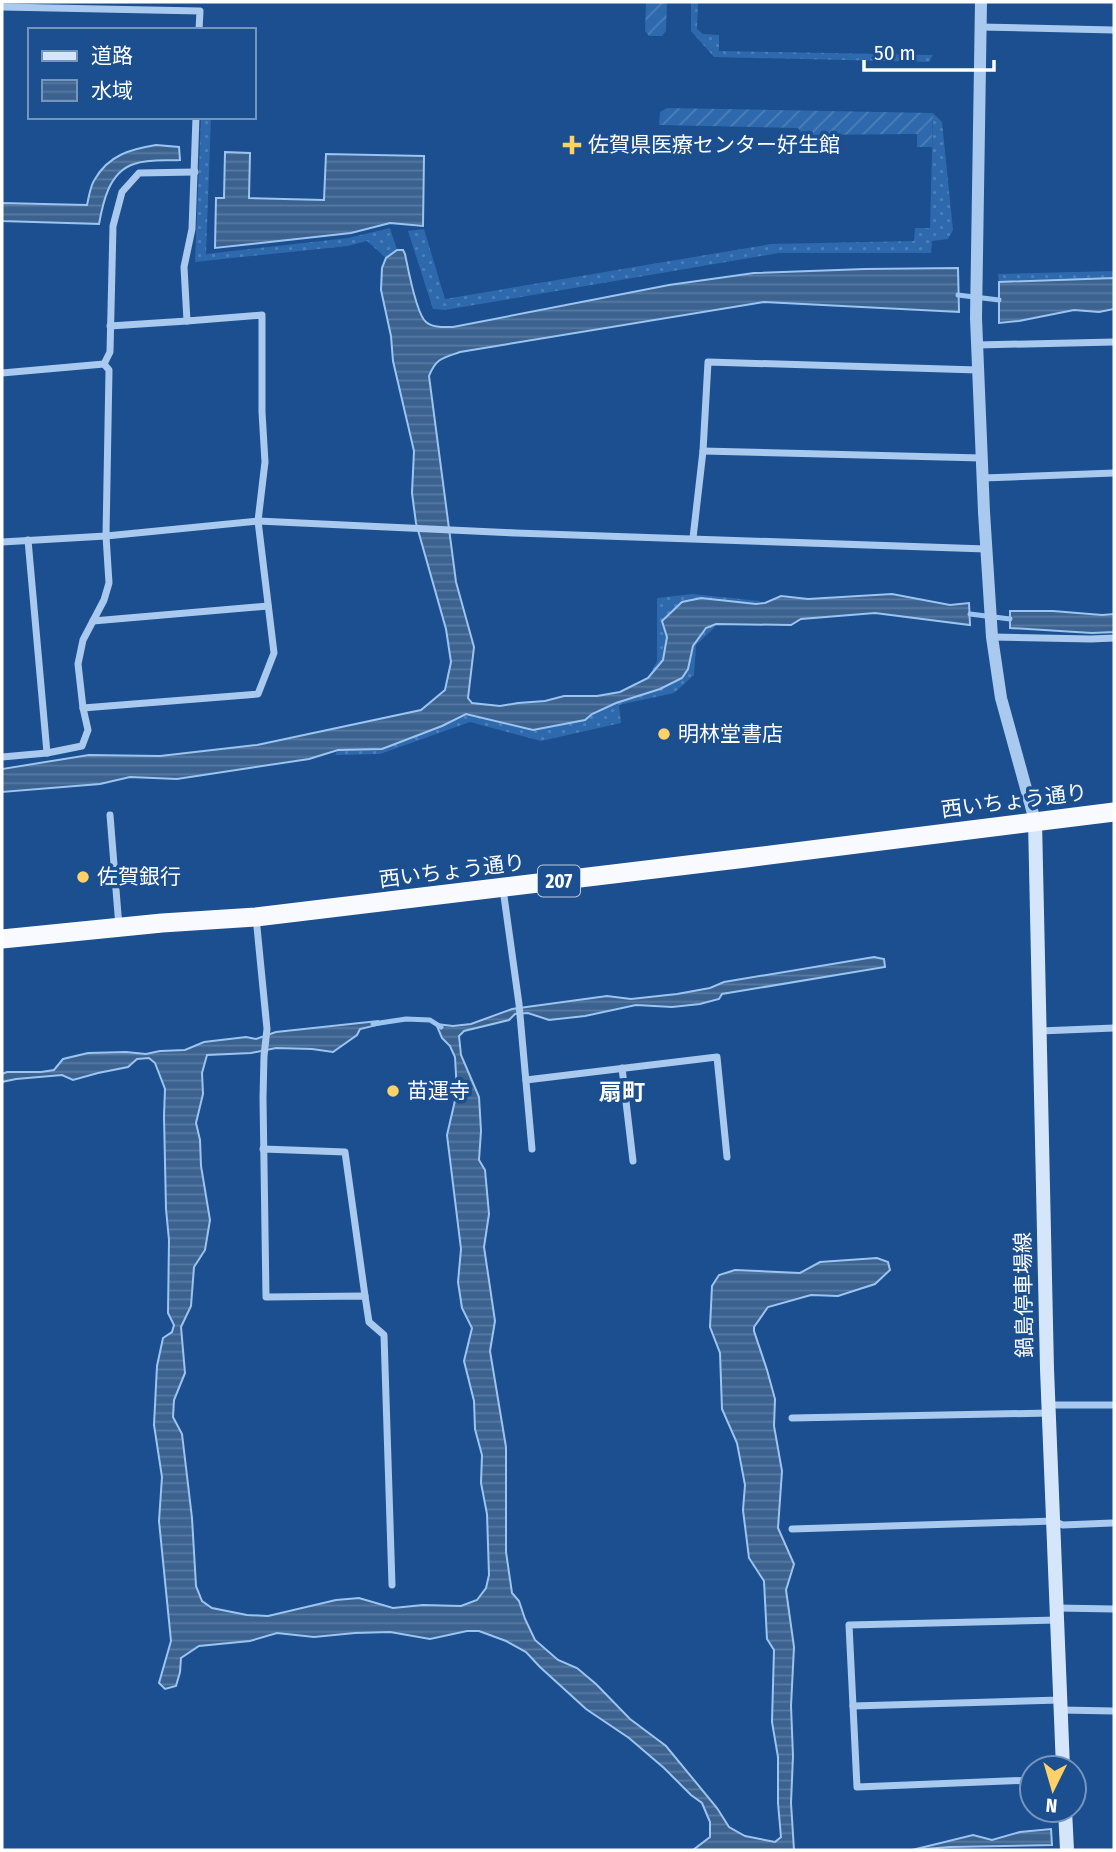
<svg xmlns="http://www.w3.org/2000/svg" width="1116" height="1852" viewBox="0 0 1116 1852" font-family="'Fira Sans Condensed','Noto Sans JP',sans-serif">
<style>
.grass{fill:url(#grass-dots)}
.garden{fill:url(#garden-furrows)}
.water{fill:url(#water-rules);stroke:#9cc4f0;stroke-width:2}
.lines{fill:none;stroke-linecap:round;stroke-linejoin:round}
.stream{stroke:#9cc4f0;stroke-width:5}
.minor{stroke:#a9c9ee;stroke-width:7}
.tertiary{stroke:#a9c9ee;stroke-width:12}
.secondary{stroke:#d6e6fa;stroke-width:14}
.trunk{stroke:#f8faff;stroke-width:19}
.poi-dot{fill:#ffd166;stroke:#1b4f8f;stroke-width:2.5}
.labels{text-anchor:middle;stroke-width:7;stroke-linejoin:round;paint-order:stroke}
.shield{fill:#1b4f8f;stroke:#bbcadd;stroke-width:2}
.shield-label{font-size:19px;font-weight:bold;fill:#fff}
.poi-label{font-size:21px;fill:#fff;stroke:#1b4f8f;text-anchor:start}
.street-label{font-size:21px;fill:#fff;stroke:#1b4f8f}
.neighbourhood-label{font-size:23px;font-weight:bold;fill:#fff;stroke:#1b4f8f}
</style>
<defs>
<pattern id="grass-dots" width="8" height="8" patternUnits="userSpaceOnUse" patternTransform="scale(1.75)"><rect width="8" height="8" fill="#2e69ad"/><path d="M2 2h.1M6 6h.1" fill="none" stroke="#4d80b9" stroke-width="1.8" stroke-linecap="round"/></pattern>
<pattern id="garden-furrows" width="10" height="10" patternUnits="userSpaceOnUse" patternTransform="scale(1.75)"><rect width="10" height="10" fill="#2e69ad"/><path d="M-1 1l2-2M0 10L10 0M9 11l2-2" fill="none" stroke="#4d80b9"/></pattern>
<pattern id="water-rules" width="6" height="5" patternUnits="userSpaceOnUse" patternTransform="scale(1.75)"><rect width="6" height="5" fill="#3c6290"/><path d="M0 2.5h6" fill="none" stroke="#597aa1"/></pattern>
</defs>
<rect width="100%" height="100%" fill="#1b4f8f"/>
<g class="grass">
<path d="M691 2H698L697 29 703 34 719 35V51L933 55 929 62 714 57 691 31Z"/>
<path d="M933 113 942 122 953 230 948 239 932 241 931 253H779L445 310 433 309 408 231 424 229 445 299 771 244 914 241 915 228H930Z"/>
<path d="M201 117H211L206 254 348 238 390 228 397 250 386 258 367 241 348 246 195 262Z"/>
<path d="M1114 271V278L999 282 998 274Z"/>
<path d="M692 594 760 601 756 604 701 598 667 637 663 660 648 678 657 661V598Z"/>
<path d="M716 624 714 628 696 645 694 675 674 693 619 705 621 723 541 741 470 722 380 754 335 755 338 750 382 749 442 726 466 714 533 730 592 714 616 703 660 689 688 669C692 649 696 632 716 624Z"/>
</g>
<g class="garden">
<path d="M646 2H667L666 31 662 36H649L645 31Z"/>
<path d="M667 108 933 113 932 147H917V134L803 135 798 128 659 125 660 112Z"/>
</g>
<g class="water">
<path d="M156 145 179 147 180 160C166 161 148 159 134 164 109 172 103 202 99 224L2 221V203L87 205C89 197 90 186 95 179 109 155 131 149 156 145Z"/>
<path d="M225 152 250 153 249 198 324 200 326 154 424 156 423 226 390 223 351 233 215 248 216 198H224Z"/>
<path d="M397 250H403L405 254C408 268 416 314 426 322 433 328 444 327 453 327L669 285 754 273 865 269 958 268 959 312 764 302 460 352C443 358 436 358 429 376L456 582 474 647 468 698 472 703 500 706 518 703 545 701 564 696H597L620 692 648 678 663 660 667 637 662 621 682 602 701 598 756 604 765 603 781 596 808 599 892 594 950 605 969 603 970 625 875 613 801 619 791 625 716 624 706 628 693 646 688 669 682 678 660 689 616 703 592 714 585 720 533 730 466 714 442 726 382 749 338 750 309 759 177 779 130 777 100 784 2 792V769L89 755 160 756 257 745 421 710 445 690 451 662 446 629 416 523 412 493 414 451 393 361 391 336 381 290 382 268 386 258Z"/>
<path d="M1114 278V309L1099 312 1074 310 1019 321 999 323V282Z"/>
<path d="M1010 611H1053L1102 615 1114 614V632L1092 633 1010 628Z"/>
<path d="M874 957 884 959 885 967 722 994 719 999 700 1004 672 1007 636 1005 585 1016 549 1020 528 1013 515 1014 509 1020 464 1031 459 1036 461 1055 479 1097 481 1131 479 1160 485 1170 489 1214 484 1247 495 1321 490 1351 506 1447V1552L512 1593 519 1601 525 1619 535 1640 558 1660 577 1668 596 1684 630 1719 666 1746 717 1808 729 1827 745 1836 775 1842 781 1837 778 1803V1757L772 1722 774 1650 767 1639 764 1581 749 1558 743 1510 745 1485 737 1443 722 1409 720 1353 710 1327 712 1286 719 1275 735 1270 800 1273 820 1262 877 1258 888 1262 890 1270 875 1284 838 1296 811 1295 768 1307 754 1327V1331L767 1370 775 1399 774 1426 782 1471 778 1528 794 1564 786 1590 794 1647 791 1706 793 1756 791 1803 794 1850H693L710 1837V1822L702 1803 691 1795 664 1768 629 1738 586 1709 540 1667 526 1652 506 1641 479 1631H467L430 1639 390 1632 355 1633 314 1637 277 1633 250 1641 199 1646 181 1658 180 1672 176 1686 165 1689 159 1683 171 1641 159 1521 162 1477 154 1425 157 1366 163 1338 172 1332 174 1325 168 1313 169 1240 166 1209 164 1116 165 1089 155 1063 149 1058 137 1059 128 1067 98 1073 73 1080 62 1075 16 1079 2 1082V1074L7 1072H41L54 1070 63 1059 88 1053 126 1052 146 1054 160 1051 185 1050 204 1042 246 1037 256 1039 276 1032 378 1021 381 1024 360 1029 357 1035 333 1052 312 1049 276 1048 251 1053 207 1055 202 1073 203 1094 196 1123 200 1140 201 1166 210 1220 205 1250 194 1267 191 1306 181 1327 185 1373 174 1400 173 1417 182 1434 192 1518 196 1586 202 1601 212 1608 247 1615 268 1616 336 1600 359 1598 393 1608 423 1605 461 1606 477 1600 486 1588 489 1575 487 1514 481 1483 482 1455 475 1429 474 1401 464 1361 472 1328 462 1308 458 1282 461 1249 447 1135 457 1092 455 1057 450 1046 442 1038 436 1024 453 1026 471 1024 512 1009 607 996 631 999 677 994 710 988 724 982Z"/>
<path d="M1051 1829 1052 1845 950 1847 912 1850 973 1835 992 1840 1020 1832Z"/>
</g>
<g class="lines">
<g class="stream">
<path d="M958 295 999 300"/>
<path d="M970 614 1010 619"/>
<path d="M373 1024 406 1019 430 1020 441 1027"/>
</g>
<g class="minor">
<path d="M2 7 200 11 199 30"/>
<path d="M980 27 1114 30"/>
<path d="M110 326 187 321"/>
<path d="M977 345 1114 342"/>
<path d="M2 373 104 364 110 352 113 226 122 192 139 173 195 172"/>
<path d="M703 451 982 458"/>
<path d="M983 478 1114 473"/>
<path d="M693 538 703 451 708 362 978 370"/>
<path d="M28 540 47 753"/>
<path d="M2 542 106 536 258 521 516 533 986 549"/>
<path d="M93 621 268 606"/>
<path d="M992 637 1091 639 1114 638"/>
<path d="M83 708 258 694 274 653 258 521 265 462 262 412V315L187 321 184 267 192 229 196 117"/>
<path d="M2 757 47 753 82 746 88 730 83 708 78 664 83 640 104 600 109 583 106 536 109 370 104 364"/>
<path d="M110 815 119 927"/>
<path d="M503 889 519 1004 532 1149"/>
<path d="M256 917 267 1029 264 1056 263 1098 266 1297 365 1296 369 1322 384 1335 392 1585"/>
<path d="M1040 1031 1114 1028"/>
<path d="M622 1068 633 1161"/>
<path d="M526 1080 717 1057 727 1157"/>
<path d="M263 1149 345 1152 365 1296"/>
<path d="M1048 1405H1114"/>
<path d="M792 1418 1049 1413"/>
<path d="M792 1529 1053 1521 1063 1525 1112 1523"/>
<path d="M1057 1608 1114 1609"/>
<path d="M853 1706 1060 1700"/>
<path d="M1061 1710 1114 1711"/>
<path d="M1032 1780 857 1787 849 1625 1057 1620"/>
</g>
<path class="tertiary" d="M981 2 976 318 984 512 992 637 1001 698 1035 821"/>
<g class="secondary">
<path d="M1035 821 1047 1369 1063 1768"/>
<path d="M1065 1810 1067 1850"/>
</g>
<path class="trunk" d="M2 939 162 923 256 917 746 858 1114 812"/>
</g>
<g class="poi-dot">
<path d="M568.5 134.5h7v7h7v7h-7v7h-7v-7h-7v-7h7z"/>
<circle cx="664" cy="734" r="7"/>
<circle cx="83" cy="877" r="7"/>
<circle cx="393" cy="1091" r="7"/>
</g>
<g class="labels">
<rect class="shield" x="538" y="865.5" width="42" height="31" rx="5"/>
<g class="shield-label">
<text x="559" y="888">207</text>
</g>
<g class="poi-label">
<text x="588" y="152">佐賀県医療センター好生館</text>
<text x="678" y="741">明林堂書店</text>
<text x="97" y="884">佐賀銀行</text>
<text x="407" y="1098">苗運寺</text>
</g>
<g class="street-label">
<text transform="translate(1014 801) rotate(-7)" y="7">西いちょう通り</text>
<text transform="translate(452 871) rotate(-7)" y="7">西いちょう通り</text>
<text transform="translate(1024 1295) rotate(-91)" y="7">鍋島停車場線</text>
</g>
<g class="neighbourhood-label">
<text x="622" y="1100">扇町</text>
</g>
</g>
<rect width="1116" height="1852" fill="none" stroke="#ffffff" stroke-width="7"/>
<rect x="28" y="28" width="228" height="91" fill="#1b4f8f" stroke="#7695bc" stroke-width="2"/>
<rect x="42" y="51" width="35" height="10" fill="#d6e6fa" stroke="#7695bc" stroke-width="2"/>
<text x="91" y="63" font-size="21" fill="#ffffff">道路</text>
<rect x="42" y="80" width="35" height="21" fill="url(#water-rules)" stroke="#7695bc" stroke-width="2"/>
<text x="91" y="98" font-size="21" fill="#ffffff">水域</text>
<g transform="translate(1053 1789) rotate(185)"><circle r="33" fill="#1b4f8f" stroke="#7695bc" stroke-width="2"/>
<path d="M0-5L12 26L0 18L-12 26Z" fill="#ffd166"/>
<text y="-10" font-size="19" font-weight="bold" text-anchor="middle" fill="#ffffff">N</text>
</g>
<path d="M864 60v10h130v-10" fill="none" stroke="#ffffff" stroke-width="3.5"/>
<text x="874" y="60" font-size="21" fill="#ffffff" stroke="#1b4f8f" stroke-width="5" paint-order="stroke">50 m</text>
</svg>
